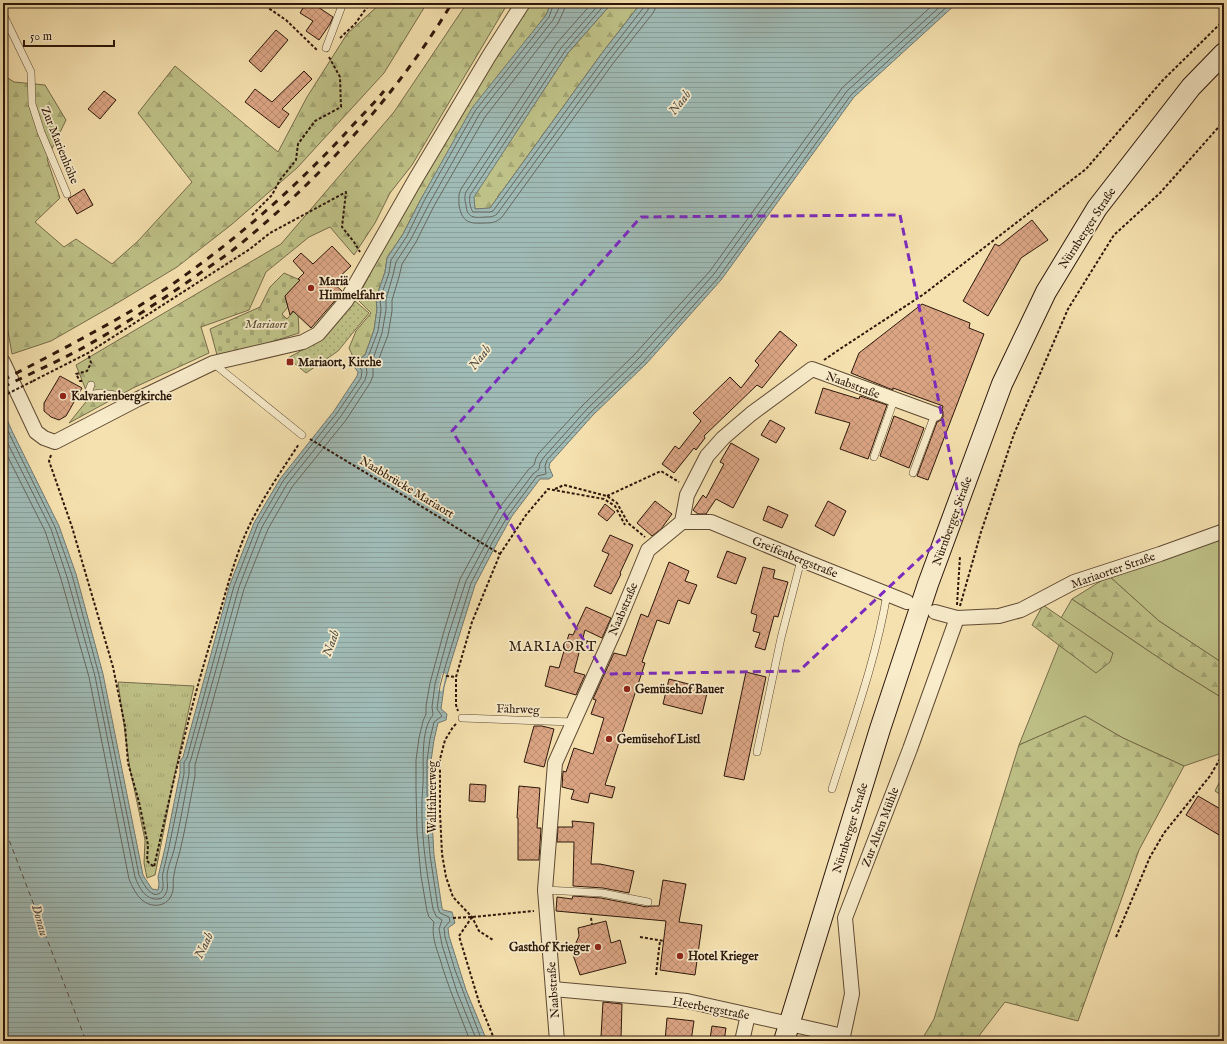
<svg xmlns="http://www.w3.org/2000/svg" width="1227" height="1044" viewBox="0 0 1227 1044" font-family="'IM FELL English',serif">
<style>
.grass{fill:#bfc288;stroke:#766c49}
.forest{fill:url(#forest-firs);stroke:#766c49}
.cemetery{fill:url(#cemetery-stones);stroke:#766c49}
.park{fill:url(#park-tufts);stroke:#766c49}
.garden{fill:url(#garden-dots);stroke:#766c49}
.water{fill:url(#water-rules);stroke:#727971}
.pier{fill:#f5e1af}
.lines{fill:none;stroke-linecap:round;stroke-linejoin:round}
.shore{stroke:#666960;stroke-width:1}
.ferry{stroke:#555046;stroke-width:1;stroke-dasharray:5 4;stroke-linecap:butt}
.building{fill:url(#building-cross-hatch);stroke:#2d170a}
.service-casing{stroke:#5f4a33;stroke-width:8}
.minor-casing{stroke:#5f4a33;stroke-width:16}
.secondary-casing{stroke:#2d170a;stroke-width:22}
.path{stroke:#2d170a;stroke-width:2;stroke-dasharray:3 2;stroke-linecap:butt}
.service{stroke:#f8eccb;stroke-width:7}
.minor{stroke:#f8eccb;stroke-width:14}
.secondary{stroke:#f8eccb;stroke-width:20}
.rail{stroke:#2d170a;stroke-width:3;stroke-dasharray:7 7;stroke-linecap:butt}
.path-bridge{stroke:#2d170a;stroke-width:2;stroke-dasharray:3 2;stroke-linecap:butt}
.marked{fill:none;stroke:#7b2cbf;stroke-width:3;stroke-dasharray:8 5;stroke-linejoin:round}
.poi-dot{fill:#8f2418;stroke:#f8eccb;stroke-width:1.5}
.labels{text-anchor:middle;stroke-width:3.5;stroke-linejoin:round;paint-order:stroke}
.street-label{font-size:12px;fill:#2d170a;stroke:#f8eccb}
.poi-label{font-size:12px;font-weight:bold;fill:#2d170a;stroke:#f8eccb;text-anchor:start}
.park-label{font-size:12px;font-style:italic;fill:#594a30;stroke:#f8eccb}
.water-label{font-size:13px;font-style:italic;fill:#555046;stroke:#f8eccb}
.quarter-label{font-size:14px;letter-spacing:1px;fill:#2d170a;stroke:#f8eccb}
</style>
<defs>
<pattern id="forest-firs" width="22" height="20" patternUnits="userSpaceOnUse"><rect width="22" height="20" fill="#bfc288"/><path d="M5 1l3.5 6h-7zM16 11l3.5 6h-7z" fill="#a4a674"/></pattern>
<pattern id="cemetery-stones" width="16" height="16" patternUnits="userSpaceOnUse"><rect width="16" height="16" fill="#bfc288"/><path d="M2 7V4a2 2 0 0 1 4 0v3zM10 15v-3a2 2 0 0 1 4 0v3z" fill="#a4a674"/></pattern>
<pattern id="park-tufts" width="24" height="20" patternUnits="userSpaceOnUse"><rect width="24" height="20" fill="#bfc288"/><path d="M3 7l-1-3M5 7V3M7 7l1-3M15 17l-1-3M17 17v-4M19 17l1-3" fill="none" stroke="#a4a674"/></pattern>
<pattern id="garden-dots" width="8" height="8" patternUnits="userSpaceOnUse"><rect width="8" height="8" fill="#bfc288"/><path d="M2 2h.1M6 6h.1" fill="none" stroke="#a4a674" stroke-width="1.8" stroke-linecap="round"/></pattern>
<pattern id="water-rules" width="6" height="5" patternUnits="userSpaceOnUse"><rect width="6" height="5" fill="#a0bbb6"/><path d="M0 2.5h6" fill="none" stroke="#8aa09b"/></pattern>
<pattern id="building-cross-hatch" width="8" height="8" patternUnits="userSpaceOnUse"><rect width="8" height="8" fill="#dba584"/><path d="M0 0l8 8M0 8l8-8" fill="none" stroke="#bc8d71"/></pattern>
</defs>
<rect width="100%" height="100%" fill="#f5e1af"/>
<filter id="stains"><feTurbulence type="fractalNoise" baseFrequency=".005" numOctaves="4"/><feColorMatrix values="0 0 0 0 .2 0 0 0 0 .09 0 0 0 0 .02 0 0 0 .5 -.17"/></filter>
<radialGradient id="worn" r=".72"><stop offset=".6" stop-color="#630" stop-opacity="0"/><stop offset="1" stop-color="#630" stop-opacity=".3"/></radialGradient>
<g class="grass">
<path d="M1224 534V664L1159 621 1109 576Z"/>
<path d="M1072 599 1174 668 1224 699V744L1219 754 1184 766 1123 738 1085 716 1019 745 1059 645 1096 672 1113 653 1061 618Z"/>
</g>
<g class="forest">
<path d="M381 3H427L384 73 297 168 231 225 177 267 114 305 51 341 12 354 7 326 6 308 3 303V75L14 82 45 85 66 120 47 159 60 198 35 222 64 247 76 239 112 264 138 241 192 182 138 113 175 66 278 152 307 97 347 34Z"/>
<path d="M467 3H508L412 165 390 193 375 223 354 255 330 227 309 237 266 272 249 310 201 327 209 353 133 388 69 423 89 398 76 365 281 244 394 112Z"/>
<path d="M531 3H551L546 15 421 199 403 234 387 258 385 272 376 298 377 309 374 330 365 355 361 358 354 359 349 348 356 331 371 313 357 299 412 193 504 40Z"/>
<path d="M612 3H641L602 53 490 208 475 209 473 197 568 53Z"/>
<path d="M1109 576 1159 621 1224 664V699L1174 668 1072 599Z"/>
<path d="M1043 605 1113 653 1110 662 1096 673 1032 625Z"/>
<path d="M1085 716 1123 738 1184 766 1139 850 1078 1021 1005 1002 975 1041H921L934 1019 1019 745Z"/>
<path d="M1224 773V797L1215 791Z"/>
</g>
<path class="cemetery" d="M284 273 300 280 285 296 288 307 282 314 287 319 293 312 298 313 299 333 258 346 217 355 210 329 260 307 270 287Z"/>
<path class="park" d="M118 682 194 686 175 773 155 875 147 878 144 863 145 840 130 769Z"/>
<path class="garden" d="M355 301 369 313 338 351 306 373 288 358 324 338Z"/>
<path class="water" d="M551 3H612L568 53 474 197 475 209 490 208 602 53 641 3H957L854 97 721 280 646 364 593 415 550 463 549 467 553 476 549 479H540L512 516 497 543 475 585 450 665 444 687 441 709 447 714 446 720 438 723 434 740 431 761V803L434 855 442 908 443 910 452 912 455 923 448 928 449 936 466 990 487 1041H3V410L12 431 59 526 76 574 103 674 143 875 152 889 158 890 159 884 158 877 165 848 180 773V761L183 757 230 584 254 523 280 479 334 411 357 376 358 372 352 364 354 359 361 358 365 355 374 330 377 309 376 298 385 272 387 258 403 234 421 199 472 108 546 15Z"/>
<path class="pier" d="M442 673 446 674 442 691 438 690Z"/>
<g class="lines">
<g class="shore">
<path d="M592 3 556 44 461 189C458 195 459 199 459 205 462 222 469 224 484 223 491 223 496 223 502 217L614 62 653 13 655 9V3"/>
<path d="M600 3 561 48 466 192C464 197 465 201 466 205 467 218 474 218 485 217 490 217 493 217 497 214L610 59 648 10 649 3"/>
<path d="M606 3 565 51 470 195C469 200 470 208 473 212H490L493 211 606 56 644 7V3"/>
<path d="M3 421 55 527 72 575 99 675 139 875C142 881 151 900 160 893 166 889 161 878 163 873 171 840 177 807 184 774V762L187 758 234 586 258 524 283 481 337 413 361 378 362 371 358 364 366 360 368 357 378 331 381 310 380 299 389 273 391 260 407 236 424 201 475 111 549 17 554 3"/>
<path d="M3 434 51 529 67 577 95 676 135 877C139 887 145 900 158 899 161 899 164 897 165 895 169 889 167 883 167 877 167 868 172 858 174 850 180 825 184 800 189 774V764L191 759 239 587 262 527 287 484 341 416 365 380 367 373 366 366 373 359 382 333 386 310V299L393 275 396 262 411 239 429 204 480 113 553 20 559 8 560 3"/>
<path d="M3 447 45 531 61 579 89 677 129 879C132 886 136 895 142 900 151 908 166 907 171 896 175 889 172 882 174 875 175 867 178 859 180 851 186 826 190 801 195 776V765L244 589 268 529 292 487 346 420 370 383 373 376V368L378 361 388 335 392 311V300L399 277 402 264 416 242 434 206 485 117 558 23 564 10 566 3"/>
<path d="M470 1041C460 1014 448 987 440 959 436 947 431 935 434 922L429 917 427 911 421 876 417 833 416 789V760L419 738 423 721 426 714V706L430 683 444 631 460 579 484 535 500 507 528 470 534 465 536 458 539 453 583 405 635 354 710 271 842 88 935 3"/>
<path d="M477 1041 457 992 442 945 439 929 442 920 436 916 433 909C426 868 419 826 423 784 424 765 420 730 433 715L432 707 435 684 449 633 466 581 489 538 505 511 533 474 539 469 540 463 544 457 587 409 639 358 714 274 847 91 944 3"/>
<path d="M482 1041 455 970 445 937 444 928 450 921 449 917 440 913 438 908 430 855 428 832 427 789V761L430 739 434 722 442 716 437 709 440 686 446 664 471 583 493 541 509 514 537 476 546 474 545 466 547 460 590 413 643 362 718 278 851 95 951 3"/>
</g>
<path class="ferry" d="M3 824 86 1041"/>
</g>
<g class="building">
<path d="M306 3H312L333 17 330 24 319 40 306 31 313 21 300 13Z"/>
<path d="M276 30 288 40 261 72 249 61Z"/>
<path d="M304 71 312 79 282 109 289 114 279 128 245 102 255 89 272 102Z"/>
<path d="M104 91 116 100 100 119 88 109Z"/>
<path d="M84 189 93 205 77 214 68 199Z"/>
<path d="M1032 220 1048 240 1021 258 988 316 963 301 995 244 999 246Z"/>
<path d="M332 246 351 266 333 283 342 291 339 296 311 328 293 311 290 315 285 296 300 280 298 279 304 273 293 261 301 253 313 264Z"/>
<path d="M922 304 970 323 969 328 984 334 928 480 917 476 937 422 941 420 943 417V412L942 409 943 406 893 388V390L851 373 859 353Z"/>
<path d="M780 331 797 345 762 388 757 385 730 411 704 436 705 438 696 450 694 448 674 473 662 464 675 446 679 449 701 421 693 413 730 377 741 388 759 365 755 361Z"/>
<path d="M60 376 82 388 66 416 59 420 51 417 44 411V403Z"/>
<path d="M823 388 859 399 860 396 887 405 868 459 840 449 850 423 815 413Z"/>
<path d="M894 416 924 428 909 468 880 456Z"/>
<path d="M770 420 785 428 776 443 761 435Z"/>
<path d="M731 443 759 459 733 508 716 499 706 514H698L693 510 703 495 706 498 724 464 720 462Z"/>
<path d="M655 501 672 514 661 529 652 536 637 523Z"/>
<path d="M828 501 846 511 834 536 815 526Z"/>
<path d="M605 504 615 512 607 521 598 514Z"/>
<path d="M768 506 788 515 782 528 763 520Z"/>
<path d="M610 535 633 545 620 573 621 574 611 594 594 586 609 554 602 551Z"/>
<path d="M727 551 746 558 736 584 717 577Z"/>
<path d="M669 562 689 571 685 581 697 585 689 604 678 600 669 624 657 620 642 662 645 663 605 785 615 787 612 798 590 793 588 803 571 799 574 790 562 787 563 771 566 772 574 748 593 754 604 718 591 714 596 700 593 699 614 653 626 656 641 614 648 617Z"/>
<path d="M763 567 775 570 773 578 788 582 778 617 774 616 765 650 755 647 760 633 753 631 757 615 751 613Z"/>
<path d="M586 607 611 618 602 638 585 630 574 672 585 675 576 695 545 686 550 666 559 668 569 634 573 635Z"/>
<path d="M746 672 766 677 744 780 724 776Z"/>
<path d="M669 679 708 689 702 714 663 704Z"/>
<path d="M534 726H542L554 729 544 767 524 762Z"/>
<path d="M470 784 486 785 485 802 469 801Z"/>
<path d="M519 786 540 788 537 828H541L539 860H518V818H517Z"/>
<path d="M1198 796 1224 811V838L1186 815Z"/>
<path d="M572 821 594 823 591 864H600L634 871 629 893 603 888 573 886 574 842H557L558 827H573Z"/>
<path d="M663 880 686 884 679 922 702 925 695 975 660 970 666 921 556 911 557 897 572 899 573 896 601 898 647 907 651 906H659Z"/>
<path d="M606 921 611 943 620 940 626 963 580 975 572 952 579 936 578 928Z"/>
<path d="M603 1002 622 1004 621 1038 601 1037Z"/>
<path d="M667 1018 694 1021 691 1041H665Z"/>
<path d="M712 1026 726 1028 724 1041 710 1039Z"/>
</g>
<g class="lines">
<defs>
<g id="service">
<path d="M3 14 31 72 32 104 41 132 67 194"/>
<path d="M326 48 343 3"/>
<path d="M213 363 302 435"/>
<path d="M91 385 87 395 101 393 136 398"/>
<path d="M874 457 894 400"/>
<path d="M913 473 935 414"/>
<path d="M462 718 573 722"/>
<path d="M757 752 781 638 801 560"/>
<path d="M832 789C852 725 876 660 887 594"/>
<path d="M545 890 602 893 648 902"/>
</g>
<g id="minor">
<path d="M3 362 36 432 44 438 55 442 138 399 213 363 303 342 318 334 346 301 415 180 489 56 523 3"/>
<path d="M682 522H711L807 562 907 602"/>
<path d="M935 612 957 618 999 616 1021 610 1074 582 1160 554 1224 531"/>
<path d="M553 989 687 1001 843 1036"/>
<path d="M557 1041 545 890 555 763 617 625 648 550 682 522 687 495 707 456 723 438 751 414 812 369 935 414"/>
<path d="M742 1041 748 1015"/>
<path d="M840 1041 843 1036 852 994 845 918 910 749 957 618"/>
</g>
<path id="secondary" d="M784 1041 880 729 928 584 1002 384 1046 292 1097 208 1191 87 1224 53"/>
</defs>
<use href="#service" class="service-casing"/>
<use href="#minor" class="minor-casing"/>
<use href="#secondary" class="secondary-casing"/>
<g class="path">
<path d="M261 3 286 20 317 50"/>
<path d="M340 38 355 24 370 3"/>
<path d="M252 215 272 195 280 180 296 160 298 144 315 121 341 107 340 77 329 57"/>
<path d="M824 360 840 349 924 294 1086 169 1163 80 1224 20"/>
<path d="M33 381 88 353 250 249 270 233 346 192 342 227 354 242 360 252"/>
<path d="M82 381H80L76 374 87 371 91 363 88 353"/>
<path d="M310 439 500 554 472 622 456 677V705L458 711"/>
<path d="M51 455 49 461 72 527 113 667 125 726 128 763 139 802 148 845 147 861 154 867C173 782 192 698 219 615 227 588 234 561 245 535 259 503 280 473 299 444"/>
<path d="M555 489 564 485 607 496 617 503 628 523 645 537"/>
<path d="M607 496 661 471 679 482"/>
<path d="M500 554 526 515 548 489 604 499 615 506 625 525"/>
<path d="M957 605 960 556"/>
<path d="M960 606 981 532 1014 434 1068 309 1114 235 1160 193 1224 121"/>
<path d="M446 676 456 677"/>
<path d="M456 724 453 727 445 740 440 759V813L442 854 446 877 453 897 472 917 479 931 493 940"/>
<path d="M472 917 459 936 479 1002 495 1041"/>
<path d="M453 918 472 917 534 911"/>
<path d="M591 918 592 924"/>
<path d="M640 937 664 941"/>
<path d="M1116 937 1150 857 1164 833 1210 776 1224 752"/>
<path d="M656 975 660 941"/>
</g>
<use href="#service" class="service"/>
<use href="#minor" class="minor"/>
<use href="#secondary" class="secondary"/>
<g class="rail">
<path d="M3 380C44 359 86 337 126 314 206 266 279 204 343 136 356 121 371 107 384 91"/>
<path d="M3 387C28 375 54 363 79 350 122 326 164 299 203 271 215 263 227 255 238 246 322 177 396 96 452 3"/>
</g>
<path class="path-bridge" d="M3 396 33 381"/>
</g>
<path class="marked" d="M900 215 963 518 799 671 605 674 452 431 641 217Z"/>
<g class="poi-dot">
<circle cx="311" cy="288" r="4"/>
<rect x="286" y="358" width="8" height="8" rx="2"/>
<circle cx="63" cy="396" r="4"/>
<circle cx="627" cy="689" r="4"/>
<circle cx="609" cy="739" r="4"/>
<circle cx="598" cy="947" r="4"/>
<circle cx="680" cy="956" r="4"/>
</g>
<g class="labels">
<g class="street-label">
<text transform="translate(60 145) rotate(68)" y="4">Zur Marienhöhe</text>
<text transform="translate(1087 228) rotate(-57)" y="4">Nürnberger Straße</text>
<text transform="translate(853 385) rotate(20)" y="4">Naabstraße</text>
<text transform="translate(407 487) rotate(31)" y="4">Naabbrücke Mariaort</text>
<text transform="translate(952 521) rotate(-70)" y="4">Nürnberger Straße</text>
<text transform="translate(795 557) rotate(22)" y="4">Greifenbergstraße</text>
<text transform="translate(1113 570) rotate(-19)" y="4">Mariaorter Straße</text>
<text transform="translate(623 609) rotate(-67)" y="4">Naabstraße</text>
<text transform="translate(518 709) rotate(2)" y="4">Fährweg</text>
<text transform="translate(432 797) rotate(-90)" y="4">Wallfahrerweg</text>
<text transform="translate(880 827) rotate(-69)" y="4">Zur Alten Mühle</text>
<text transform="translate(850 828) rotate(-73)" y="4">Nürnberger Straße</text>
<text transform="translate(553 990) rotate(-94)" y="4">Naabstraße</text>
<text transform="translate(711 1008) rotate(11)" y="4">Heerbergstraße</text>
</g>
<g class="poi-label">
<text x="319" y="285">Mariä<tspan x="319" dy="14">Himmelfahrt</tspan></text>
<text x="298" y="366">Mariaort, Kirche</text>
<text x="71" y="400">Kalvarienbergkirche</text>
<text x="635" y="693">Gemüsehof Bauer</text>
<text x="617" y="743">Gemüsehof Listl</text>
<text x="590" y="951" text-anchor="end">Gasthof Krieger</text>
<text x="688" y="960">Hotel Krieger</text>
</g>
<g class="park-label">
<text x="266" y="328">Mariaort</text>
</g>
<g class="water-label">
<text transform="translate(679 102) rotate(-52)" y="5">Naab</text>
<text transform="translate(479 357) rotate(-52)" y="5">Naab</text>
<text transform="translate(330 643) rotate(-70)" y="5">Naab</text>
<text transform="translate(41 920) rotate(74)" y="5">Donau</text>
<text transform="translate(203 945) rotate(-64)" y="5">Naab</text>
</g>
<g class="quarter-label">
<text x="553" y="651">MARIAORT</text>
</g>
</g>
<rect width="1227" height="1044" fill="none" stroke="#f5e1af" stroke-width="16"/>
<rect x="4" y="4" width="1219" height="1036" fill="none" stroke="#2d170a" stroke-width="2"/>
<rect x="8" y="8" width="1211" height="1028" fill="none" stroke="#2d170a"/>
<path d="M24 40v6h90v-6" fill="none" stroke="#2d170a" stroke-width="2"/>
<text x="30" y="40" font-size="12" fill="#2d170a" stroke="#f8eccb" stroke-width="3" paint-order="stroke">50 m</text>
<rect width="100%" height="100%" filter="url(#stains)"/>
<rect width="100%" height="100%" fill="url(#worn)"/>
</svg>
